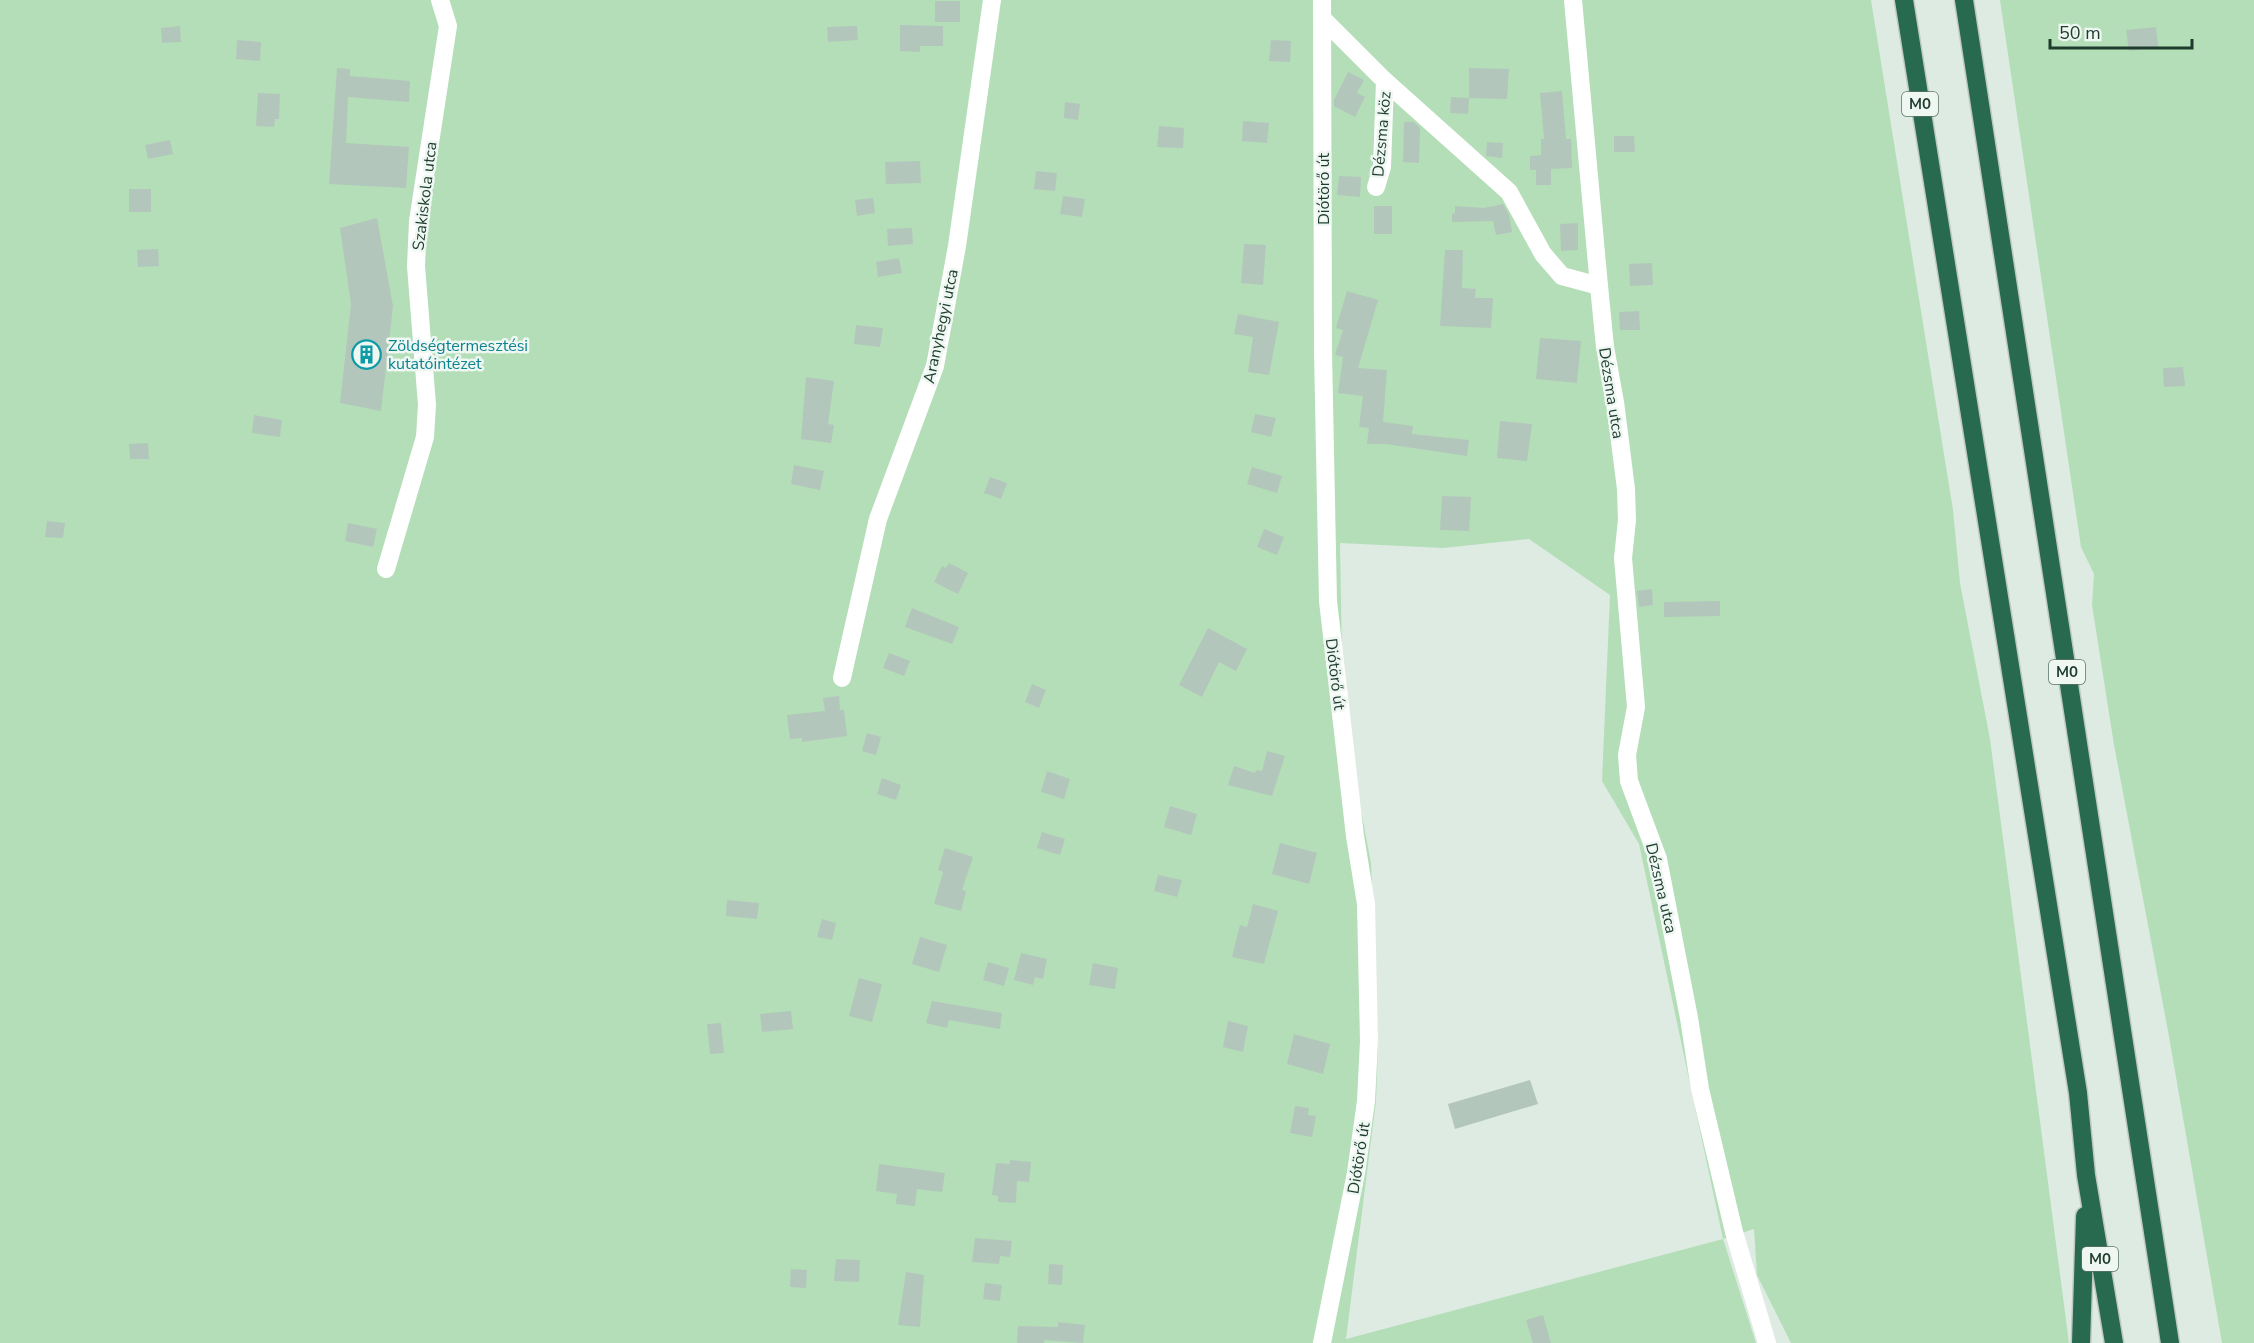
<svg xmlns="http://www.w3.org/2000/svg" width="2254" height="1343" viewBox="0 0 2254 1343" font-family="'Nunito Sans',sans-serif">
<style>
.green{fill:#b4deb8;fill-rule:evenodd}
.building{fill:#b3c6bb}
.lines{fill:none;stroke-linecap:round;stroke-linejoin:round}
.highway-casing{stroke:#c0c8c4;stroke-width:21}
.street{stroke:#fff;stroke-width:18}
.highway{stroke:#286a50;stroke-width:18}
.labels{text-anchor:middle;stroke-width:5;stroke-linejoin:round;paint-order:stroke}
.shield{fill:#eef7f1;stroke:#5c7468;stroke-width:1.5}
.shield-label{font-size:15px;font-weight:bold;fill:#1e3c2e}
.street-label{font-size:16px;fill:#1e3c2e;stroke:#eef7f1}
.culture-label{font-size:16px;fill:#0d838f;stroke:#eef7f1;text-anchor:start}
</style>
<rect width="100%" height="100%" fill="#deebe3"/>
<g class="green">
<path d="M0 0H1871L1953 510 1960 583 1990 739 2069 1343H1791L1757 1275 1754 1229 1723 1239 1756 1343H0ZM1529 539 1610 595 1602 781 1639 844 1723 1239 1346 1339 1376 1101 1378 1045 1371 863 1343 716 1340 543 1443 548Z"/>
<path d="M2000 0H2254V1343H2222L2168 1031 2114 745 2092 605 2094 574 2081 547Z"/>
</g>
<g class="building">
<rect x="935" y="1" width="25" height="21"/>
<path d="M900 25 943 26V46H920V52L900 51Z"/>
<path d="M180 26 181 42 162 43 161 28Z"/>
<path d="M857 26 858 40 828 42 827 27Z"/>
<path d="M2156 27 2158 47 2129 51 2126 30Z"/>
<path d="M237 40 261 42 260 61 236 59Z"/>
<path d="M1271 40 1291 41 1290 62 1269 61Z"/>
<path d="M337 68 350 69V76L410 81 409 102 348 97 346 143 409 147 406 188 329 184Z"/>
<path d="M1469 68 1509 69 1507 99 1469 98Z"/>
<path d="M1348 72 1364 80 1357 93 1365 97 1355 117 1334 106V100Z"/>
<path d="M1562 91 1566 139H1571L1572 168 1551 169V185H1536V170H1530V156L1541 155V139H1544L1540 93Z"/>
<path d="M258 93 280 94 279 119H275L274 127 256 126Z"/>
<path d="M1451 97 1469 98 1468 114 1450 113Z"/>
<path d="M1065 102 1080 104 1078 120 1064 118Z"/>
<path d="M1243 121 1269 123 1267 143 1242 141Z"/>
<path d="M1404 122H1414L1420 128 1419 163 1403 162Z"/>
<path d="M1159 126 1184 128 1183 148 1157 147Z"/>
<path d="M1614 136H1634L1635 152H1614Z"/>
<path d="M170 140 173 154 148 159 145 145Z"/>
<path d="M1487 142 1503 143 1502 158 1486 156Z"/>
<path d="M920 161 921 183 886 184 885 162Z"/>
<path d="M1036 171 1057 173 1055 191 1034 189Z"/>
<path d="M1339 176 1361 177 1360 197 1337 195Z"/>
<rect x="129" y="189" width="22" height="23"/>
<path d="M1063 196 1085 199 1082 217 1060 214Z"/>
<path d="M873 198 875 213 857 216 855 200Z"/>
<path d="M1503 204 1509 215 1512 232 1496 235 1493 221 1452 222V214L1455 213V206L1484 208Z"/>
<rect x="1374" y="206" width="18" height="28"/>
<path d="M377 218 393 306 381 411 340 403 351 304 340 228Z"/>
<path d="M1578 223V250L1561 251 1560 224Z"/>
<path d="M912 228 913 244 888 246 887 229Z"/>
<path d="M1244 244 1266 245 1263 285 1241 283Z"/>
<path d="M158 249 159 266 138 267 137 250Z"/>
<path d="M1445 250H1463L1462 288 1476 289 1475 298H1493L1491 328 1440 326Z"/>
<path d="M899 258 902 273 878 277 876 262Z"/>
<path d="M1652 263 1653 285 1630 286 1629 264Z"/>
<path d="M1347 291 1378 300 1358 368 1387 370 1383 422 1413 426 1412 434 1469 440 1467 456 1386 444H1367L1369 428 1359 427 1363 396 1338 393 1343 357 1335 355 1343 330 1336 328Z"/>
<path d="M1639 311 1640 330H1620L1619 312Z"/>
<path d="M1238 314 1279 322 1269 375 1248 372 1253 337 1234 334Z"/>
<path d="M856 325 883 328 880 347 854 344Z"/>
<path d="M1540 338 1581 341 1577 383 1536 379Z"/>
<path d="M2183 367 2185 386 2164 387 2163 368Z"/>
<path d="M806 377 834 381 828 424 834 425 831 443 801 439Z"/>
<path d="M1255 414 1276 418 1271 437 1251 432Z"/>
<path d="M254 415 282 420 280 437 252 433Z"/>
<path d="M1500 421 1532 424 1527 461 1497 458Z"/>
<path d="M148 443 149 459H130L129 444Z"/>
<path d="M794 465 824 471 820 490 791 484Z"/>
<path d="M1252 467 1282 476 1277 493 1247 484Z"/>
<path d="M990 477 1007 483 1001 499 984 493Z"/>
<path d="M1442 496 1471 497 1469 531 1440 530Z"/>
<path d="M47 521 65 523 63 538 45 537Z"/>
<path d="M348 523 377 529 373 547 345 541Z"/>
<path d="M1264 529 1284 537 1277 555 1257 547Z"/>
<path d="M949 563 968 573 958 594 934 582 942 566 946 568Z"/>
<path d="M1652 589 1653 605 1639 607 1637 591Z"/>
<path d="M1720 601V616L1664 617V602Z"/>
<path d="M912 608 959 627 952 644 905 627Z"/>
<path d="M1208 628 1247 649 1236 671 1219 662 1202 697 1179 685Z"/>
<path d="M889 653 910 661 904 676 883 668Z"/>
<path d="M1032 684 1046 690 1039 708 1025 702Z"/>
<path d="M839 696 840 710H844L847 736 802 742V738L790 739 787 715 825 711 823 698Z"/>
<path d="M867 733 881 737 876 755 862 751Z"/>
<path d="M1267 751 1285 756 1272 796 1228 785 1234 766 1255 773 1256 770 1262 771Z"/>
<path d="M1047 771 1070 779 1064 799 1041 792Z"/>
<path d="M882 778 901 785 896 800 877 794Z"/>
<path d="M1170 806 1197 814 1191 835 1164 827Z"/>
<path d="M1042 832 1065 839 1060 855 1037 848Z"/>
<path d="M1280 843 1317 853 1309 884 1272 874Z"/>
<path d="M945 848 973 857 962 890 966 891 961 911 934 904 943 872 938 870Z"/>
<path d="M1158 875 1182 880 1177 897 1154 891Z"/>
<path d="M727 900 759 903 757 919 726 916Z"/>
<path d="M1253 904 1278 911 1264 964 1232 957 1240 925 1247 927Z"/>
<path d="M822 919 836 923 832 940 817 937Z"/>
<path d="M920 937 947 945 939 972 912 964Z"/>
<path d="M1021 953 1047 959 1043 979 1035 977 1033 985 1014 980Z"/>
<path d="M988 962 1009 968 1004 986 983 980Z"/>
<path d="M1093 963 1118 968 1115 989 1089 985Z"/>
<path d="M859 978 882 984 872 1022 849 1016Z"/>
<path d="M932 1001 1002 1013 1000 1029 949 1020 947 1028 926 1023Z"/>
<path d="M791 1011 793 1029 762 1032 760 1014Z"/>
<path d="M1228 1021 1248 1026 1243 1052 1223 1047Z"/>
<path d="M721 1023 724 1053 710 1054 707 1024Z"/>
<path d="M1294 1034 1330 1044 1323 1074 1287 1064Z"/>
<path d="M1530 1080 1538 1104 1455 1129 1448 1104Z"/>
<path d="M1295 1106 1309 1108 1308 1115 1316 1116 1312 1137 1290 1133Z"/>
<path d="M1010 1160 1031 1162 1029 1182 1017 1181 1016 1203 998 1202V1196L992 1195 996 1163 1010 1164Z"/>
<path d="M879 1164 945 1173 942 1192 917 1189 915 1206 896 1204 897 1194 876 1191Z"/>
<path d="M975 1238 1012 1241 1010 1257 1000 1256 999 1264 972 1262Z"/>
<path d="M836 1259 860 1260 859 1282 834 1281Z"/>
<path d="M1049 1264 1063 1265 1062 1285 1048 1284Z"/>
<path d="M791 1269 807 1270 806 1288 790 1287Z"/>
<path d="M906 1272 924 1275 920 1327 898 1325Z"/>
<path d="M985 1283 1002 1285 1000 1301 983 1299Z"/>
<path d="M1543 1315 1551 1343H1533L1526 1320Z"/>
<path d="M1058 1322 1085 1325 1083 1343 1044 1340V1343H1017L1018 1326 1058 1327Z"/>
</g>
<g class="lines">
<defs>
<g id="highway">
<path d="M1904 0 2078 1093 2086 1175 2114 1343"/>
<path d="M1964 0 2170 1343"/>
<path d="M2081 1343 2085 1216"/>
</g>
</defs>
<use href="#highway" class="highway-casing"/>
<g class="street">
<path d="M1322 0 1323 351 1328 601 1355 836 1366 904 1369 1041 1366 1101 1356 1173 1322 1343"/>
<path d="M1573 0 1599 286"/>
<path d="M1323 19 1385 81 1509 192 1543 254 1562 276 1599 286 1605 347 1615 402 1626 489 1627 520 1623 558 1636 707 1627 755 1629 781 1658 859 1689 1018 1700 1089 1734 1232 1767 1343"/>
<path d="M1376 187 1382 167 1385 81"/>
<path d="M386 569 425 437 427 405 416 266 418 221 448 26 440 0"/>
<path d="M842 678 878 519 935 366 957 246 992 0"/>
</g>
<use href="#highway" class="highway"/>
</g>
<defs>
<symbol id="building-ring" viewBox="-11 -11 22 22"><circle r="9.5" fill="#eef7f1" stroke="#0f9aa8" stroke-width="1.5"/><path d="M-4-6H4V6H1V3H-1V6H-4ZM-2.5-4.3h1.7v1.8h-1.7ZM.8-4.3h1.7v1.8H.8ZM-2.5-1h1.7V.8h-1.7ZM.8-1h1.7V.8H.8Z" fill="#0f9aa8"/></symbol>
</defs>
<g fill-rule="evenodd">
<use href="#building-ring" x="350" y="338" width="33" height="33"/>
</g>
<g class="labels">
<g class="shield">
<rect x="1902" y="92" width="36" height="24" rx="4.5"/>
<rect x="2049" y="660" width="36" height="24" rx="4.5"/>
<rect x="2082" y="1247" width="36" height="24" rx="4.5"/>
</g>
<g class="shield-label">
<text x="1920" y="109">M0</text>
<text x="2067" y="677">M0</text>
<text x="2100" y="1264">M0</text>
</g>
<g class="street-label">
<text transform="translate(1381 134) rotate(-85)" y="6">Dézsma köz</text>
<text transform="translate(1323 189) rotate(-90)" y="6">Diótörő út</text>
<text transform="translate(424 196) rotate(-83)" y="6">Szakiskola utca</text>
<text transform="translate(940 326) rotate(-78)" y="6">Aranyhegyi utca</text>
<text transform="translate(1612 393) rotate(81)" y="6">Dézsma utca</text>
<text transform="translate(1336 674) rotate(83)" y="6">Diótörő út</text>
<text transform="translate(1662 888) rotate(77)" y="6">Dézsma utca</text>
<text transform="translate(1358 1158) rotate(-81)" y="6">Diótörő út</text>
</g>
<g class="culture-label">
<text x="388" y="351">Zöldségtermesztési<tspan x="388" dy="18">kutatóintézet</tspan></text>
</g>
</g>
<path d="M2050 39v9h142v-9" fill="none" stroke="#1e3c2e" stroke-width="3"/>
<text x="2059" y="39" font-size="18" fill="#1e3c2e" stroke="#eef7f1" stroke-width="4.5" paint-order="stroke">50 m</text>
</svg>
